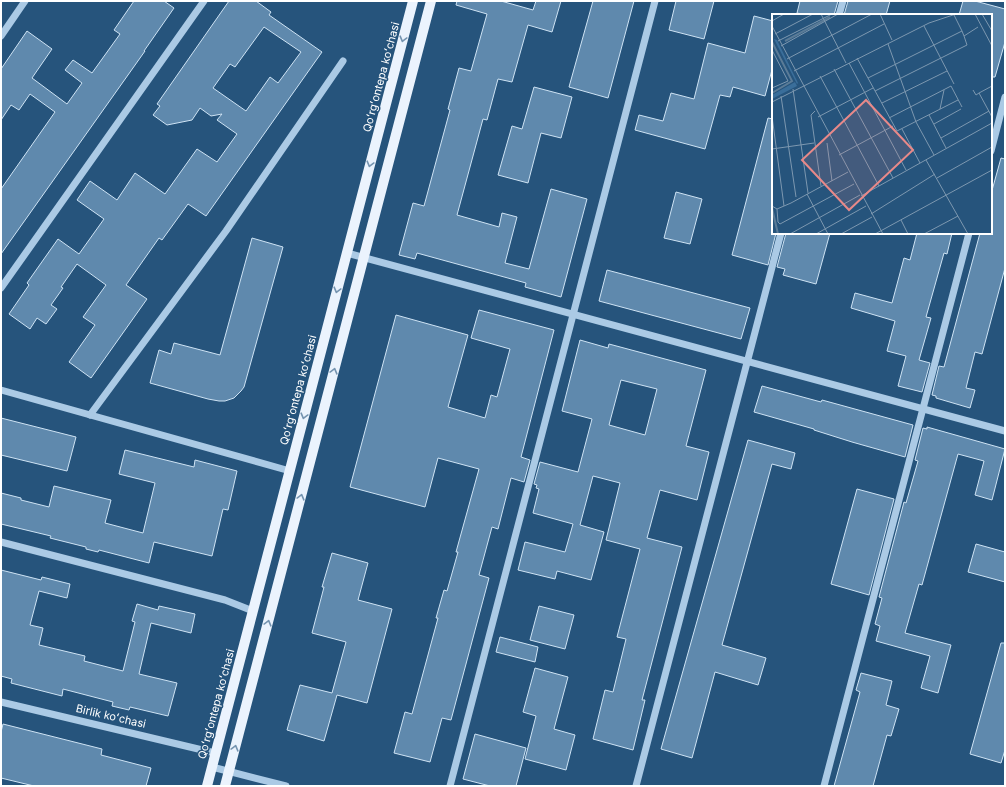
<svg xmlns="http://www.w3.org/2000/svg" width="1006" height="787" viewBox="0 0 1006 787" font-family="Inter,sans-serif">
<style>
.building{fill:#5f89ad;stroke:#cee3f4;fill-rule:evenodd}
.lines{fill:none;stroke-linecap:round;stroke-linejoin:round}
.minor{stroke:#abcae5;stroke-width:7}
.major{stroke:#ebf3fd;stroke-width:10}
.oneway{stroke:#7594b0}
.labels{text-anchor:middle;stroke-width:3;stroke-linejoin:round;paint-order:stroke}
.street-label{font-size:11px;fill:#fff;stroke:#26547c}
.inset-river{fill:none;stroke:#5a7b97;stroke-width:2}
.inset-road{fill:none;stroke:#7d98b0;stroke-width:1}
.view{fill:#e88989;fill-opacity:0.15;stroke:#e88989;stroke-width:2}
.inset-edge{fill:none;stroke:#fff;stroke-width:2}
</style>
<rect width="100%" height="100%" fill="#26547c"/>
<g class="building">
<path d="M134 1H164L174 8 144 51H145L1 254V189L55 112 30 94 19 110 11 105 1 120V69L27 31 52 49 32 78 67 104 82 83 65 70 73 60 92 73 120 34 114 30Z"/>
<path d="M229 1H256L271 12 269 15 322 52 206 216 188 204 162 240 159 238 126 285 147 299 91 378 69 362 95 325 83 317 106 285 77 264 61 287 63 288 51 305 57 309 46 324 37 318 30 329 9 314 29 285 27 283 58 239 79 254 104 219 77 200 90 181 117 200 135 173 165 194 197 149 217 162 237 134 217 120 222 114 211 116 200 108 192 120 167 125 153 115 160 106 157 104ZM264 27 301 52 278 83 270 77 246 111 213 88 230 64 235 67Z"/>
<path d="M457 1H501L533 10 536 1H561L552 32 528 25 512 82 498 79 487 120 483 119 457 215 499 227 502 213 517 217 505 263 529 269 551 189 587 199 561 297 525 287 526 283 417 253 415 259 399 255 413 203 424 206 450 110 448 109 459 68 471 71 487 14 456 5Z"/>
<path d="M593 1H634L608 98 569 87Z"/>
<path d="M676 1H714L704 39 669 30Z"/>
<path d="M800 1H838L834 15H806L797 13Z"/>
<path d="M848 1H890L886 15H844Z"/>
<path d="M963 1H975L1005 9V42L995 77H991V15H959Z"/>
<path d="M754 16 773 21V66L765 96 733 87 730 97 720 95 705 149 635 130 639 115 663 121 671 93 694 99 708 43 745 53Z"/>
<path d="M534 87 572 97 561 138 541 133 528 183 498 175 512 126 522 129Z"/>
<path d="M768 118 773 119V233H776L768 265 732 255Z"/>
<path d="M1001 158 1005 159V268L982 354 975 352 966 388 975 390 970 408 936 398V396L932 395 939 366 944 367 980 233H991V194Z"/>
<path d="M676 192 702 199 690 244 664 238Z"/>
<path d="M786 233H830L816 284 783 275 785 269 777 267Z"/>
<path d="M917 233H952L947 254 944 253 926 317 931 318 919 360 930 363 922 392 898 386 906 356 887 351 895 321 851 308 855 293 892 303 904 258 910 260Z"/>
<path d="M252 238 283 247 244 387 241 391 234 398 225 401H219L208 399 150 383 159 350 171 354 174 343 220 355Z"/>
<path d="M607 270 750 308 741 339 599 301Z"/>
<path d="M479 310 554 330 521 457 530 460 524 482 511 478 498 529 492 527 479 575 489 578 451 720 442 718 430 762 394 753 405 712 412 714 438 618H436L444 590 447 591 458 552H456L479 469 438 458 425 507 350 487 396 315 468 335 448 407 485 418 491 395 497 397 510 349 471 338Z"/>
<path d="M580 340 608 348 609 344 706 370 686 446 709 452 697 500 660 490 647 538 682 547 642 700H645L633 750 593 739 605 690 613 692 626 639 617 637 640 549 606 540 620 483 593 476 580 525 604 532 591 580 557 571 555 579 518 570 525 542 565 552 573 524 533 513 539 489 536 488 537 485 534 484 540 462 578 472 592 419 562 411ZM621 380 657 389 645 435 609 425Z"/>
<path d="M762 386 821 402 822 400 913 425 905 457 852 442 814 430V429L754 412Z"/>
<path d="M1 418 76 437 67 471 1 455Z"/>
<path d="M927 427 1005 449 992 500 975 495 984 461 958 454 922 585 919 584 905 633 951 645 938 693 921 688 930 656 876 641 880 626 875 624 882 598 879 597 904 502 906 503 918 461 915 460 923 428 927 429Z"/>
<path d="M748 440 795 453 791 469 772 464 722 645 766 658 758 685 715 672 692 758 661 749Z"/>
<path d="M125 450 194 467 195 460 237 471 228 510 223 509 212 556 154 542 149 563 99 550 98 552 86 549V547L50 538 51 536 1 524V493L21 498V500L49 507 54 486 111 500 105 523 143 533 155 483 119 474Z"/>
<path d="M857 489 894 499 869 595 831 584Z"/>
<path d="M976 544 1005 552V582L968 572Z"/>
<path d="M332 553 368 563 358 600 392 609 367 703 337 695 324 741 287 730 300 685 332 693 346 642 312 633 324 587H322Z"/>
<path d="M1 570 41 580 42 577 70 584 67 598 39 591 30 625 43 628 39 645 85 656 84 661 123 671 135 622 132 621 137 604 158 610 159 606 195 614 191 633 151 623 139 674 177 683 168 716 130 707 129 710 112 706 113 702 63 689 62 696 11 683 12 679 1 676Z"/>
<path d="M539 606 574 615 565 649 530 640Z"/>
<path d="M500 637 538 647 535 662 496 652Z"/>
<path d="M1001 643H1005V750L1001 763 970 754Z"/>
<path d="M535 668 568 677 554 729 575 735 566 770 525 759 536 716 523 712Z"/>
<path d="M861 673 892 681 886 705 899 709 891 736 887 735 873 786H834L860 692 856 690Z"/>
<path d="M3 724 102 749 101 755 151 768 146 786H34L1 778V732Z"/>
<path d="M475 734 526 748 516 786H490L463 779Z"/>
</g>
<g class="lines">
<g class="minor">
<path d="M839 15 843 1"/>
<path d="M1 36 25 1"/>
<path d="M991 151 1005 97"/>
<path d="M347 253 1005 431"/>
<path d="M1 288 204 1"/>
<path d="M1 390 290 471"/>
<path d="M90 415 226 231 343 61"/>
<path d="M1 542 225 600 253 611"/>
<path d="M1 702 215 753"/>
<path d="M212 767 286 786"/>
<path d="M450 786 655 1"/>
<path d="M636 786 781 233"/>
<path d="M824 786 969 233"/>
</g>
<g class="major">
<path d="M207 786 413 1"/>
<path d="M225 786 431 1"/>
</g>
</g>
<defs><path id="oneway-chevron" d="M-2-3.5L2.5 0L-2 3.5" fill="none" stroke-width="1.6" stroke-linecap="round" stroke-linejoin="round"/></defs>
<g class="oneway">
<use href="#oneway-chevron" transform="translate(403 39) rotate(105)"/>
<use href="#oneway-chevron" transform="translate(370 164) rotate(105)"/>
<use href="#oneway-chevron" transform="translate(337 290) rotate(105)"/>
<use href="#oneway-chevron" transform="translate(334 371) rotate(-75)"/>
<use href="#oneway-chevron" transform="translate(304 416) rotate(105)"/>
<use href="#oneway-chevron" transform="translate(301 497) rotate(-75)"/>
<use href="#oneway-chevron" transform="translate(268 623) rotate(-75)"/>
<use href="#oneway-chevron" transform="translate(235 748) rotate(-75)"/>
</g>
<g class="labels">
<g class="street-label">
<text transform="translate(381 77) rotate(-75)" y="4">Qoʻrgʻontepa koʻchasi</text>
<text transform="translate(298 390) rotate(-75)" y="4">Qoʻrgʻontepa koʻchasi</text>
<text transform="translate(216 704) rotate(-75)" y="4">Qoʻrgʻontepa koʻchasi</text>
<text transform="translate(111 716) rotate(13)" y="4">Birlik koʻchasi</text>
</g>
</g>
<g transform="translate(772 14)">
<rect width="220" height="220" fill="#26547c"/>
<path d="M2 25 5 26 26 69 25 70ZM23 68 25 72 0 85V81Z" fill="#3a6e9a"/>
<path class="inset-river" d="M13 27 58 3M0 28 20 67 0 79M0 194 6 220"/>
<path class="inset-road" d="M49 0 74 49M108 0 120 26M203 0 220 32M210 0 220 17M182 1 190 17M0 7 12 0M0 12 111 220M152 12 182 70M3 20 41 0M6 27 60 0M116 30 144 108 162 141M9 32 66 0M0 36 16 67 0 74M85 44 125 117 186 86M15 45 100 0M77 49 134 156M62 55 121 164M22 57 112 10M48 62 107 172M96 64 190 17 192 22 206 13M21 75 36 179M201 76 204 81 207 79 220 103M103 77 195 31 192 22M207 79 220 72M9 82 24 183M0 88 157 9 184 0M110 89 175 57M168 95 172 76M43 97 39 101 49 172M157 101 174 134M0 102 12 192M46 103 101 74M117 104 179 72 190 93M162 110 189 95M130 115 148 149M169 124 217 97M55 129 60 167M0 135 42 129M67 141 121 112M154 146 196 220M165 164 220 133M35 180 56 220M89 182 220 109M0 192 5 195 19 189 76 158M5 195 6 208 8 210 82 170M99 200 163 160M129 206 136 220M18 220 88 181M44 220 94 192M69 220 100 203M103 220 220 156M152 220 186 202"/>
<path class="view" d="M94 86 141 136 77 196 30 146Z"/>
<rect width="220" height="220" class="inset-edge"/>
</g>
<rect width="1006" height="787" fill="none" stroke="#ffffff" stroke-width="4"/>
</svg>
